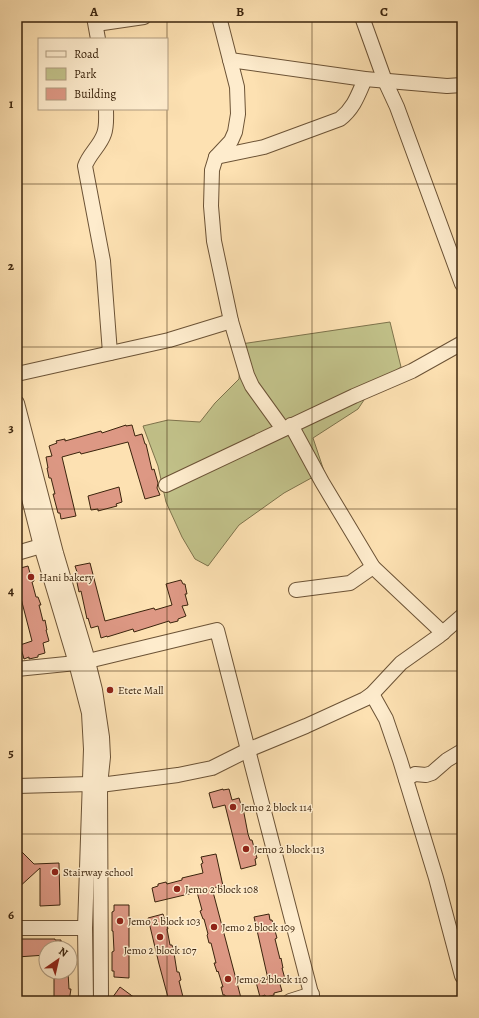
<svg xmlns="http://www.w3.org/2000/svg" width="479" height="1018" viewBox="0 0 479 1018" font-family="Alegreya,serif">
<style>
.green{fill:#c2c28a;stroke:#7e734c}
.building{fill:#dd9884;stroke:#3b240d}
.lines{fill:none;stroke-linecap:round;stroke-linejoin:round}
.minor-casing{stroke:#6c5336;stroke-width:16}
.minor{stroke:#feeccd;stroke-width:14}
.grid{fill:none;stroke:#3b240d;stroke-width:1;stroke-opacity:0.55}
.poi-dot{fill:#8f2418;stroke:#feeccd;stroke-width:1.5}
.labels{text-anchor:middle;stroke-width:3;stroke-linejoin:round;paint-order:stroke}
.poi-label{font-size:11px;fill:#3b240d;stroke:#feeccd;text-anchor:start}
.neatline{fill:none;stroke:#3b240d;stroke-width:1.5}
.grid-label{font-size:13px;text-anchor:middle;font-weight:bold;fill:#3b240d}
</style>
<rect width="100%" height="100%" fill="#fde1b2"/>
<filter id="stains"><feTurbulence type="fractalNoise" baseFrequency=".005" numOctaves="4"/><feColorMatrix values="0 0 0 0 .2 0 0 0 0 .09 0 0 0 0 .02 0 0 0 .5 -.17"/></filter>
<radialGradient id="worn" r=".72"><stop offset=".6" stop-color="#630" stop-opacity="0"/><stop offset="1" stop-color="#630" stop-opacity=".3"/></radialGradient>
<path class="green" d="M390 322 401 367 374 385 358 409 313 438 324 471 284 493 239 525 208 566 195 559 182 537 166 502 158 466 143 426 168 420 200 422 215 403 239 379 241 344Z"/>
<g class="building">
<path d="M126 425V426L132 425 135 436 142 434 145 444H146L152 470 154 469 158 483 157 488 160 495 145 499 128 442 81 454 80 452 62 457 76 516 61 519 60 513H58L53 494H55L51 478H49L47 468H48L46 457 52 456 49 446 57 443 56 441 65 439V441L101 431 102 433Z"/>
<path d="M119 487 122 502 116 504 117 506 98 511V509L91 510 88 496Z"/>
<path d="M90 563 105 621 154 608 155 610 172 605 166 584 181 580 183 584H185L187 594H185L188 605 182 606 186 616 178 619V621L170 623 169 621 134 632 133 629 107 637V636L101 638 98 626 91 628 88 618 87 619 81 591 79 592 75 573 77 572 75 566Z"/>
<path d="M28 566 30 573H32L34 581 32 582 36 597H38L41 605H39L43 621 45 620 47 630H46L49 641 43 643 45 653 38 655V657L29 659V657L24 659 20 645 32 641 17 583V569Z"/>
<path d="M223 789V790L229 789 232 800 239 798 242 808H243L248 834 250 840H252L257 858 255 859 256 865 241 869 225 805 213 808 209 793Z"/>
<path d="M17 847 34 864 59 863 60 905 40 906V868L17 889Z"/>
<path d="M216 854 223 886 212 888 241 998 229 1001H226L225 995H223L221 987H223L218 971 217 972 214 963H216L211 943H209L207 935 208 934 204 919H203L200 911 202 910 197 892 155 902 152 888 158 886V884L166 882 167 884 182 880V878L203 873 201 864 203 863 201 857Z"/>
<path d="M114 905H129V978L114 977V971H112V952L114 951 113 931H112V912L114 911Z"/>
<path d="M163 914 165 921H166L168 929H167L170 945H172L174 953 177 972H179L181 980 179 981 184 1001H169L159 964 148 918Z"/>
<path d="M269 914 270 920H272L277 938 275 939 280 959 281 958 283 968H282L285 979 279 981 282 991 274 993V995L266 997 265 995 260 997 256 982 268 979 254 917Z"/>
<path d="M17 939H55V940H61V948H46V955L17 957Z"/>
<path d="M54 972H68L69 989H71L69 1001H54Z"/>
<path d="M120 987 139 1001H110Z"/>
</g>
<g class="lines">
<defs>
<g id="minor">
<path d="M94 17 98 39"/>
<path d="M219 17 237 87 238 114 235 132 231 141 216 157 212 170 211 206 214 241 231 321 247 375 252 386 283 429"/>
<path d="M362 17 385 81 397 107 462 284"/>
<path d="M96 24 144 17"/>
<path d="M230 60 365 79 447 86 462 85"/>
<path d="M106 109C106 117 107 126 104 134 100 146 89 154 85 166L103 261 110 353"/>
<path d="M216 157 264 147 340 119C354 108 358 95 365 79"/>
<path d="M17 374 169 340 231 321"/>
<path d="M17 403 56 553 86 654 95 690 102 737 103 757 100 785 101 1001"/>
<path d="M291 425 322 482 373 567 443 633"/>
<path d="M17 451 41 546 76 663 89 713 91 749 85 928 86 1001"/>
<path d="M166 485 354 396 412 371 462 343"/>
<path d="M17 553 41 546"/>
<path d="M296 590 350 583 373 567"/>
<path d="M88 661 217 630 313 1001"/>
<path d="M17 669 76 663"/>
<path d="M372 694 386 719 400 760 436 878 462 976"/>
<path d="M406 779 415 774 426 775 432 773 447 760 462 751"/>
<path d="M17 786 90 784 100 785 178 775 212 768 248 750 306 726 365 699 372 694 401 663 439 636 462 616"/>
<path d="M17 928H85"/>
<path d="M290 1001 312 994"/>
</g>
</defs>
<use href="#minor" class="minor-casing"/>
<use href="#minor" class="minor"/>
</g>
<path class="grid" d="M167 17V39M312 17V1001M167 39V109M167 109V1001M17 184H462M17 347H462M17 509H462M17 671H462M17 834H462"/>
<g class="poi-dot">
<circle cx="31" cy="577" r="4"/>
<circle cx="110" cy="690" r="4"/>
<circle cx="233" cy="807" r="4"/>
<circle cx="246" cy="849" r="4"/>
<circle cx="55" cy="872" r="4"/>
<circle cx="177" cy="889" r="4"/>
<circle cx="120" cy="921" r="4"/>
<circle cx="214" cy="927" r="4"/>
<circle cx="160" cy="937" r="4"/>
<circle cx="228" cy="979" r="4"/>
</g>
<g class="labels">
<g class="poi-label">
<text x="39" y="581">Hani bakery</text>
<text x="118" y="694">Etete Mall</text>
<text x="241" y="811">Jemo 2 block 114</text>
<text x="254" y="853">Jemo 2 block 113</text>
<text x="63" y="876">Stairway school</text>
<text x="185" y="893">Jemo 2 block 108</text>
<text x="128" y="925">Jemo 2 block 103</text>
<text x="222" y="931">Jemo 2 block 109</text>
<text x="160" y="954" text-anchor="middle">Jemo 2 block 107</text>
<text x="236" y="983">Jemo 2 block 110</text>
</g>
</g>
<rect width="479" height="1018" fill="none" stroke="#fde1b2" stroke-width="44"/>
<rect x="38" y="38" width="130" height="72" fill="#feeccd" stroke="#b09c80"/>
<rect x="46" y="51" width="20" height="6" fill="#feeccd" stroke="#b09c80"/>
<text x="74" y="58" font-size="12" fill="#3b240d">Road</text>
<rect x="46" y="68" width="20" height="12" fill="#c2c28a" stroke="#b09c80"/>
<text x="74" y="78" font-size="12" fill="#3b240d">Park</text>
<rect x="46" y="88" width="20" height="12" fill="#dd9884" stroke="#b09c80"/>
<text x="74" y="98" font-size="12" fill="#3b240d">Building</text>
<g transform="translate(58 960) rotate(34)"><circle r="19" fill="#feeccd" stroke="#b09c80"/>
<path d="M0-3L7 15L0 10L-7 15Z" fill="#8f2418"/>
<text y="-6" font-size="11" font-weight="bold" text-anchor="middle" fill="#3b240d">N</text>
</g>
<rect x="22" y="22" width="435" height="974" class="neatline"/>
<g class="grid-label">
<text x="94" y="16">A</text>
<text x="240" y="16">B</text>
<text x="384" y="16">C</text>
<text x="11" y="108">1</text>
<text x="11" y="270">2</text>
<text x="11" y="432">3</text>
<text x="11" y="595">4</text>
<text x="11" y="757">5</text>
<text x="11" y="919">6</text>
</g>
<rect width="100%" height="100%" filter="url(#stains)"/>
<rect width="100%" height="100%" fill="url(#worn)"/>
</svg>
